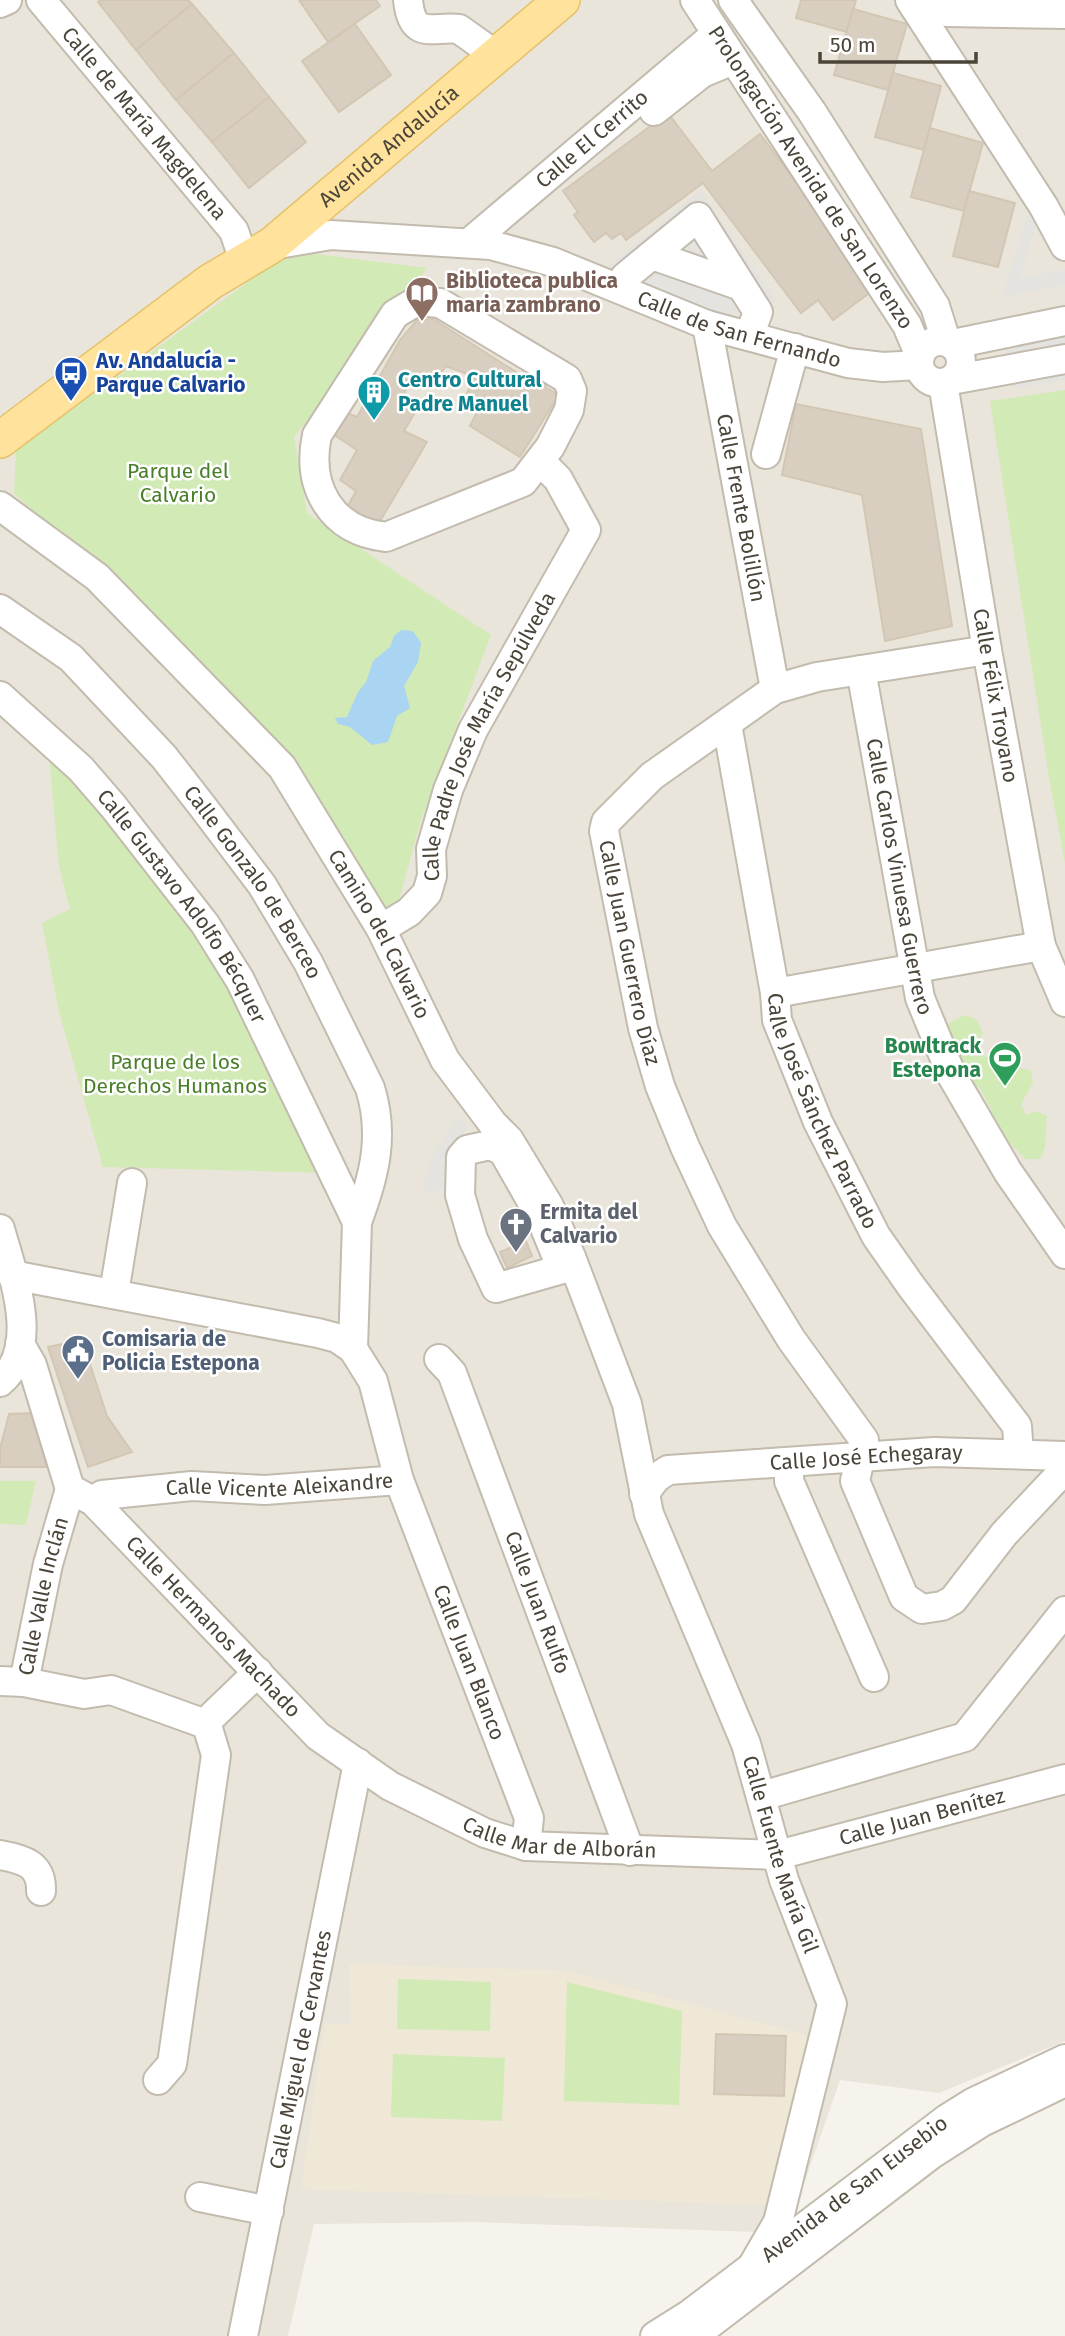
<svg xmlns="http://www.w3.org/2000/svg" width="1065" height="2336" viewBox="0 0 1065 2336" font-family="'Fira Sans',sans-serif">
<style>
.residential{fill:#eae5da}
.education{fill:#efe8d6}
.green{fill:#d2eab5}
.parking{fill:#e5e3e0}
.water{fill:#a9d4f2}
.building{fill:#d8cfc1;stroke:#d3c7b4;stroke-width:2}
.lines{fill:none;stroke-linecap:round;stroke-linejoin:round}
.minor-casing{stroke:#c2bbae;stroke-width:32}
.major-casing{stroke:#e6c16a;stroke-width:38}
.minor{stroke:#fff;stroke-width:28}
.major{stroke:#ffe39c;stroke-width:35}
.labels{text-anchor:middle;stroke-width:5;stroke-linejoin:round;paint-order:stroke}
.street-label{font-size:21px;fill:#4b4439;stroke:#fff}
.education-label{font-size:21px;font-weight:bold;fill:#785e54;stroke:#fff;text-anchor:start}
.transit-label{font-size:21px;font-weight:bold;fill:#164399;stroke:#fff;text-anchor:start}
.culture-label{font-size:21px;font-weight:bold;fill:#0d838f;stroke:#fff;text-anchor:start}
.park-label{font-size:21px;fill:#4a7f2a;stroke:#fff}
.leisure-label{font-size:21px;font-weight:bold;fill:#27864d;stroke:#fff;text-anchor:end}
.worship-label{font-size:21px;font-weight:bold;fill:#5b616d;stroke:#fff;text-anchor:start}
.service-label{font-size:21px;font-weight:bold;fill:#4e5e75;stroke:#fff;text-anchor:start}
</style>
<rect width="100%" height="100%" fill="#f6f3ec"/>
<path class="residential" d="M0 0H1065V2041L939 2093 840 2080 787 2233 475 2222 314 2224 288 2336H0Z"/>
<path class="education" d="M349 1964 567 1971 816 2038 771 2205 301 2189 325 2023 351 2025Z"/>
<g class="green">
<path d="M291 251 427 268 294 437 307 513 491 635 421 820 393 921 283 753 14 493 16 450Z"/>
<path d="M1065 390V863L1049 777 990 401Z"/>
<path d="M49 754 166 884 244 997 329 1173 103 1167 59 1012 42 923 70 909 59 867Z"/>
<path d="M964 1015 976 1019 983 1033 977 1043 983 1054 995 1064 998 1081 1015 1066 1031 1071 1033 1083 1021 1104 1026 1115 1036 1111 1047 1116 1045 1147 1040 1159H1025L1011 1144 1000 1145 989 1124 991 1109 979 1087 973 1086 965 1066 943 1027Z"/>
<path d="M0 1481H36L26 1525 0 1524Z"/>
<path d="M398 1979 491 1982 490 2031 397 2029Z"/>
<path d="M567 1982 682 2011 679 2105 564 2101Z"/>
<path d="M393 2054 505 2058 502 2121 391 2117Z"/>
</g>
<g class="parking">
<path d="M700 190 776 300 758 312 719 314 605 269Z"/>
<path d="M1032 202 1039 217 1020 277 1065 270V285L1002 297Z"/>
<path d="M1065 328V355L1008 365 1003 339Z"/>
<path d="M1065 365V380L1014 389 1011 374Z"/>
<path d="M458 1117 467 1128 454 1147 445 1171 444 1190 423 1192 424 1179 434 1154Z"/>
</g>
<path class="water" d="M401 630 413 631 421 643 418 662 404 686 410 708 397 716 388 742 372 745 350 727 338 724 335 718 347 717 358 692 366 682 373 661 390 647 394 636Z"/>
<g class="building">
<path d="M101 0H188L192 4 136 50 98 2Z"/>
<path d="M299 0H376L380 6 328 42Z"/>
<path d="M801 0H856L847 32 796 18Z"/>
<path d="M192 4 234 53 176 100 136 50Z"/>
<path d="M853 9 907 24 888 90 834 75Z"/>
<path d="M355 24 391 75 339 112 302 61Z"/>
<path d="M234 53 269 97 212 142 176 100Z"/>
<path d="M893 73 941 86 924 150 875 137Z"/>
<path d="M269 97 306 142 249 188 212 142Z"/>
<path d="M668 113 712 171 760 134 876 288 833 320 818 300 801 313 703 183 626 240 621 233 612 239 606 233 594 242 574 215 578 212 563 191Z"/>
<path d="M930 128 983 143 964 211 911 197Z"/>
<path d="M969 191 1015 203 998 267 953 256Z"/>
<path d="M433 319 524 377 533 363 552 376 545 387 559 395 520 457 470 426 481 404 466 395 475 377 446 366 431 387 412 375 401 401 417 409 404 431 427 442 376 528 345 511 356 491 340 480 357 450 331 433 343 411 357 417 400 340 417 320Z"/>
<path d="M796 404 921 429 952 626 885 641 862 495 782 475Z"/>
<path d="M526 1241 532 1256 507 1268 500 1252Z"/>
<path d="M82 1340 107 1416 132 1452 88 1467 48 1347Z"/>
<path d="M31 1413 47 1467H0V1449L9 1414Z"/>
<path d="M716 2034 786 2036 784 2096 714 2094Z"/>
</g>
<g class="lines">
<defs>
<g id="minor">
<path id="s1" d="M41 0 234 231 240 249"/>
<path d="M408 0C412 41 432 26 459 29L487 49"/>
<path id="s2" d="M695 0 907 325 920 356"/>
<path d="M733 0 812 112 935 306 946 341"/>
<path d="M910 0 1044 207 1065 246"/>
<path d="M0 3 7 0"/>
<path d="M914 6 947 12 1065 14"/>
<path d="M654 111 702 73 733 60"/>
<path id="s3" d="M469 243 716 34"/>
<path id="s4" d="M272 245 331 235 491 245 553 262 707 325 848 363 883 367 919 365"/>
<path d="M652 255 741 286"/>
<path d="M621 288 625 277 698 217 758 312 749 336"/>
<path d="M417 301 440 303 567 379 572 391 569 410 550 447 523 482 386 537C331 531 306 487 317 435L395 314Z"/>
<path id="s5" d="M707 325 775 689"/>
<circle cx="940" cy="362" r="21"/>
<path d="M953 344 1065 321"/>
<path d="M951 380 1065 359"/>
<path id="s6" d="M943 383 987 650 1041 946 1065 1002"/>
<path d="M766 454 795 348"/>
<path id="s7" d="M0 506 97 577 282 767 381 929 445 1060 493 1124 509 1140 549 1206 571 1257 627 1404 649 1514 746 1744 784 1880 832 2004 778 2222 753 2265"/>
<path id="s8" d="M0 609 71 658 164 757 203 807 262 885 308 962 370 1088C385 1136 374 1177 357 1222"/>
<path id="s9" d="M987 650 817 677 775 689 652 776 606 822 604 831 643 1028 660 1086 685 1147 722 1226 791 1339 864 1440 855 1481 904 1597 922 1609 942 1606 953 1600 1004 1534 1065 1469"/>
<path id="s10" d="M861 670 920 998 952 1076 1008 1172 1065 1254"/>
<path id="s11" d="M0 696 81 769 113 806 205 924 240 980 357 1222 353 1349"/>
<path id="s12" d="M727 724 775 993 777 1020 818 1122 876 1236 911 1286 1017 1426 1019 1454"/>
<path id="s13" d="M381 929 409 912 427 893 432 876 431 849 448 790 473 730 586 530 558 479 541 462"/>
<path d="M775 993 1041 946"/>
<path d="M490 1145 503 1151 540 1216 562 1269 496 1288 473 1239 460 1195 461 1157 467 1150Z"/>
<path d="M0 1229C12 1273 42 1347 0 1382"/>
<path id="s14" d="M12 1275 318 1333 337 1338 353 1349 373 1381 399 1480 529 1818 526 1846"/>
<path d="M114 1293 132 1183"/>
<path d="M20 1344 32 1365 70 1489"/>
<path id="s15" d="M439 1359 452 1373 630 1851"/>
<path d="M789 1462V1481L874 1677"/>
<path id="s16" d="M70 1489 93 1501 318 1736 390 1786 485 1833 526 1846 778 1855 1065 1779"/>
<path id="s17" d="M644 1494 656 1478 668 1470 934 1452 1065 1456"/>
<path id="s18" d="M93 1501 102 1495 192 1486 265 1490 399 1480"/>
<path d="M0 1681 24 1682 84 1694 111 1690 200 1722H206L258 1672"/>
<path id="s19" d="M24 1682 48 1564 70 1489"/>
<path d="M762 1796 965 1737 1065 1611"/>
<path d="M0 1855C23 1859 42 1864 41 1891"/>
<path d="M158 2080 172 2064 216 1755 206 1722"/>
<path d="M200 2197 269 2211"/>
<path id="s20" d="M243 2336 358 1763"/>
<path id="s21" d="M655 2336 690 2314 948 2118 972 2103 1065 2059"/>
<path d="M694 2336 932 2154 982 2122 1065 2082"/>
</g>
<g id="major">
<path id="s22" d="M0 440 210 282 272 245 562 0"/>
</g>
</defs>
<use href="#minor" class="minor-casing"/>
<use href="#major" class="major-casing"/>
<use href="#minor" class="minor"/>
<use href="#major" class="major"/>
</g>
<defs>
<symbol id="library-pin" viewBox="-11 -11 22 30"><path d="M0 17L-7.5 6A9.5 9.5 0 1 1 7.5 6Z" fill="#8d6e63" stroke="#fff"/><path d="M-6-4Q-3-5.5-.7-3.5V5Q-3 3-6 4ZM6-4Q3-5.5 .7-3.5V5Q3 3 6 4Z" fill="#fff"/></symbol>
<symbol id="bus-pin" viewBox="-11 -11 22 30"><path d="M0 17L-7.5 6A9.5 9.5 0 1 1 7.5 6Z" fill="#1a4fb4" stroke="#fff"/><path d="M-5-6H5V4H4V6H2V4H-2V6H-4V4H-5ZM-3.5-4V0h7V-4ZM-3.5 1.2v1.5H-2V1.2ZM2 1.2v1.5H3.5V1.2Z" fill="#fff"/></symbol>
<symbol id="building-pin" viewBox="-11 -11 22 30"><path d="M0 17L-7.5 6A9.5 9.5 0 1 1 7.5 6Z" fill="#0f9aa8" stroke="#fff"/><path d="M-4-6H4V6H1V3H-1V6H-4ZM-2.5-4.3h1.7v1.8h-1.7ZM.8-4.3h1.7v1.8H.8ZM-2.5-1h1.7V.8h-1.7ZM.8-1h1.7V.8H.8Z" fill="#fff"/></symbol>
<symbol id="stadium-pin" viewBox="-11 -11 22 30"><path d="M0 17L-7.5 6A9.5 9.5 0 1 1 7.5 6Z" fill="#2e9e5b" stroke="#fff"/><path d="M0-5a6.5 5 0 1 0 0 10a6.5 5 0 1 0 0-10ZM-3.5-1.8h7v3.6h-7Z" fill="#fff"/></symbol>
<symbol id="church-pin" viewBox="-11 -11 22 30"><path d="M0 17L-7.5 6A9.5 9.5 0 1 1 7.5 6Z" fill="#6b7280" stroke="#fff"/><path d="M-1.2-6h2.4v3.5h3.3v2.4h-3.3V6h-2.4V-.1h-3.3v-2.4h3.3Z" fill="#fff"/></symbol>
<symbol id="civic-pin" viewBox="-11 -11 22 30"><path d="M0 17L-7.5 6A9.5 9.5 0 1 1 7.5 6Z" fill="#5c6f8a" stroke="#fff"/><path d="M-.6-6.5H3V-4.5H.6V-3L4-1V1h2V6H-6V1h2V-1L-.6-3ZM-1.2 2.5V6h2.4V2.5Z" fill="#fff"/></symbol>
</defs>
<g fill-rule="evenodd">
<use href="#library-pin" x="403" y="274" width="38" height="52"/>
<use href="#bus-pin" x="52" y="354" width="38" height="52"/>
<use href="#building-pin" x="355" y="373" width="38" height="52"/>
<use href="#stadium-pin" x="986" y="1039" width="38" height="52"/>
<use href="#church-pin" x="497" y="1205" width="38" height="52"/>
<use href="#civic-pin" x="59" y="1332" width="38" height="52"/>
</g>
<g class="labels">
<g class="street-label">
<text dy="7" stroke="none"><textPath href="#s1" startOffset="161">Calle de María Magdelena</textPath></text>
<text dy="7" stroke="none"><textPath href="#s3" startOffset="161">Calle El Cerrito</textPath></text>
<text dy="7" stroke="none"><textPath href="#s22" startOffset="488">Avenida Andalucía</textPath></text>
<text dy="7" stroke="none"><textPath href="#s2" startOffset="212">Prolongación Avenida de San Lorenzo</textPath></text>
<text dy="7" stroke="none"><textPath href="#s4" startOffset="483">Calle de San Fernando</textPath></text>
<text dy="7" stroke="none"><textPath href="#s5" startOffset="186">Calle Frente Bolillón</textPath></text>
<text dy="7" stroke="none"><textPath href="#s6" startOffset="317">Calle Félix Troyano</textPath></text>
<text dy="7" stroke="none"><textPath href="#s13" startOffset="229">Calle Padre José María Sepúlveda</textPath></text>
<text dy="7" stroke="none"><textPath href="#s10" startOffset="210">Calle Carlos Vinuesa Guerrero</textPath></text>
<text dy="7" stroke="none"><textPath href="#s8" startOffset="376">Calle Gonzalo de Berceo</textPath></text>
<text dy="7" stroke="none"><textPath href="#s11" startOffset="280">Calle Gustavo Adolfo Bécquer</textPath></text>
<text dy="7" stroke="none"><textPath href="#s7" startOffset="579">Camino del Calvario</textPath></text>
<text dy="7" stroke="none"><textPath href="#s9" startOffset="565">Calle Juan Guerrero Díaz</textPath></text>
<text dy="7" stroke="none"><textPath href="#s12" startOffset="401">Calle José Sánchez Parrado</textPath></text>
<text dy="7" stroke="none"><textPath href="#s17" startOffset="233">Calle José Echegaray</textPath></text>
<text dy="7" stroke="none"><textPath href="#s18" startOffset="189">Calle Vicente Aleixandre</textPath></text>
<text dy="7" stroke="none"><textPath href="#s19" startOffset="88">Calle Valle Inclán</textPath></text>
<text dy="7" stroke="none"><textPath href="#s15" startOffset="264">Calle Juan Rulfo</textPath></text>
<text dy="7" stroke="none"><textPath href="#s16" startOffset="200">Calle Hermanos Machado</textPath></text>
<text dy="7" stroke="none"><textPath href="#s14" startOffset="686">Calle Juan Blanco</textPath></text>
<text dy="7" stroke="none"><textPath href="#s16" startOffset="989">Calle Juan Benítez</textPath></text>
<text dy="7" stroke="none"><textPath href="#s16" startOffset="620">Calle Mar de Alborán</textPath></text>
<text dy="7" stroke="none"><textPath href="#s7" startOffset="1591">Calle Fuente María Gil</textPath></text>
<text dy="7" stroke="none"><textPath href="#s20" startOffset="292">Calle Miguel de Cervantes</textPath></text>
<text dy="7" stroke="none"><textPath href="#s21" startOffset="248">Avenida de San Eusebio</textPath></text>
</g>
<g class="education-label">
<text x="446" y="288">Biblioteca publica<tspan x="446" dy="24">maria zambrano</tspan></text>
</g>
<g class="transit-label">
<text x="96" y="368">Av. Andalucía -<tspan x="96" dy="24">Parque Calvario</tspan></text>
</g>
<g class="culture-label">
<text x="398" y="387">Centro Cultural<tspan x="398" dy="24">Padre Manuel</tspan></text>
</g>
<g class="park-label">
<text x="178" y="478">Parque del<tspan x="178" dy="24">Calvario</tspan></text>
<text x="175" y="1069">Parque de los<tspan x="175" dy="24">Derechos Humanos</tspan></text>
</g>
<g class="leisure-label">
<text x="981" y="1053">Bowltrack<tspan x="981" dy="24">Estepona</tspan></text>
</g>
<g class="worship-label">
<text x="540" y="1219">Ermita del<tspan x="540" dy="24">Calvario</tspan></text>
</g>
<g class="service-label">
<text x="102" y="1346">Comisaria de<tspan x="102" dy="24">Policia Estepona</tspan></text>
</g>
</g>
<path d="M820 52v10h156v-10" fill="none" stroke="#4b4439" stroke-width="3.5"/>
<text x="830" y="52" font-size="21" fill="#4b4439" stroke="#ffffff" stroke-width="5" paint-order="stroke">50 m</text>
</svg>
